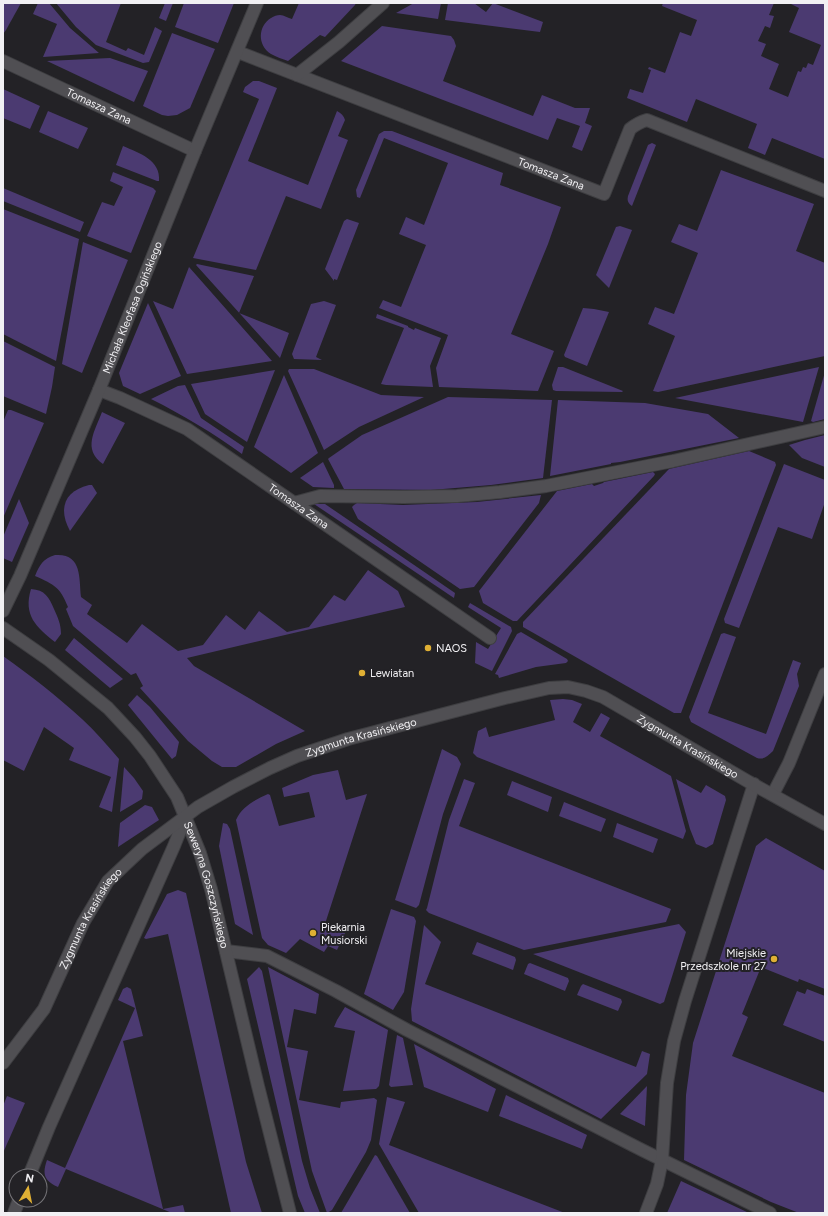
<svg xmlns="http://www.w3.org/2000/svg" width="828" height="1216" viewBox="0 0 828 1216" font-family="Figtree,sans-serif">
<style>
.green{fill:#4b3a71}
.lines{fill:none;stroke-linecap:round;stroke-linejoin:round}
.lane-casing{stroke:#3e3e41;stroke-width:14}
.street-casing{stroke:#3e3e41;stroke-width:14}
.lane{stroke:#504f53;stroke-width:12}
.street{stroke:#504f53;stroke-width:12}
.poi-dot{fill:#e0b034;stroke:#232226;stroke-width:1.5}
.labels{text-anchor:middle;stroke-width:4;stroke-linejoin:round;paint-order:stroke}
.street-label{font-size:11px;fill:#f1f0f3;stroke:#232226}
.poi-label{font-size:11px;fill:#f1f0f3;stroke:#232226;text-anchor:start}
</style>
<rect width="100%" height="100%" fill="#232226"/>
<g class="green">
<path d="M3 3H21L6 30 3 34Z"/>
<path d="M38 3H49L70 28 99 53 43 57 57 24 33 14Z"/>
<path d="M56 3H121L106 42 126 51 128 48 144 55 155 27 162 31 149 62 143 63 96 45 76 27Z"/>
<path d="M165 3H173L166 21 159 18Z"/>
<path d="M184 3H234L218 43 175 27Z"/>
<path d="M299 3H356L355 5 325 37 320 35 288 61C283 59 276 57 271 54 257 45 258 26 271 18 274 16 277 15 280 15 284 15 288 18 292 19Z"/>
<path d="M414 3H441L438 19 396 13Z"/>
<path d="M448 3H474L486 12 493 3 543 22 540 32 445 20Z"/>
<path d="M663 3H774L769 15 774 16 770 28 765 26 758 41 766 44 761 56 779 64 769 89 788 97 798 71 801 72 803 67 806 68 808 63 813 65 821 45 789 32 799 8 789 3H825V159L772 138 765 155 748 148 757 124 696 99 687 122 627 98 630 89 643 93 651 70 648 69 649 67 665 73 680 32 691 36 697 20 662 6Z"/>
<path d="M382 26 451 36 454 40 456 46 443 81 533 116 542 95 575 108H590L585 123 592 126 582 151 572 147 580 126 557 118 548 140 341 61Z"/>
<path d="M172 33 215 49 190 108 177 115 168 116 162 115 143 106Z"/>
<path d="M110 58 148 71 134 102 47 61Z"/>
<path d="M253 81H259L277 88 248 161 308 185 337 111C341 113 344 116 345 120L338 136 348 140 321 209 286 196 256 270 193 258 259 99 243 92 245 87Z"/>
<path d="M3 89 40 106 30 129 3 118Z"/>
<path d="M48 111 88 128 78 149 39 132Z"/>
<path d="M384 131H392L503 173 500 185 561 207 548 244 511 334 554 351 538 391 439 387 436 368 448 335 379 308 383 300 401 307 426 245 399 234 406 217 424 225 448 163 384 138 360 198 357 197 356 190 379 134Z"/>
<path d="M652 143 656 145 632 206C628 203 627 201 628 196L648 145Z"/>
<path d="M123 146C139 153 161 160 159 181H157L116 165Z"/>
<path d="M721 170 814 204 796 251 825 263V356L658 392 653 391 675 336 648 324 655 307 674 314 698 253 671 242 679 224 697 231Z"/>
<path d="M113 172 153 188 156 191 131 253 87 236 102 202 114 206 123 187 110 181Z"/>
<path d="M3 188 84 222 80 232 3 201Z"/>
<path d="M3 209 79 239 56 361 3 334Z"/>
<path d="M347 219 359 223 337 280 334 279V281L325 269 344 221Z"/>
<path d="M620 226 632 230 609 288 596 275 616 227Z"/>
<path d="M83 242 128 260 82 373 62 364Z"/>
<path d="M197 264 254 276 239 313 289 333 280 358 196 265Z"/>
<path d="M189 267 272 361 187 374 153 301 173 309Z"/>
<path d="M324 301 336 305 316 357 322 360 294 359 292 354 311 304Z"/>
<path d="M148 303 181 376 140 394 123 386 119 373Z"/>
<path d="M583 308 594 309 609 312 587 366 565 357 564 355Z"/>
<path d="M377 314 408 326V327L414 330 415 328 441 338 430 366 433 387 386 385 381 384 404 328 376 318Z"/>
<path d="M3 341 55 367 52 387 46 414 3 396Z"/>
<path d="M558 367H563L623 391 622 392 556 391 553 390 552 385Z"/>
<path d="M819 367 803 422 675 398Z"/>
<path d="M289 369H314L381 395 424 397 359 427 324 450 288 371Z"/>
<path d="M275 370 247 442 205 414 191 384Z"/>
<path d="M825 372V419L813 422 811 421Z"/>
<path d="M284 375 318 453 291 473 254 447Z"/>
<path d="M185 385 201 418 244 447 242 454C213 433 183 415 151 399L178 386Z"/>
<path d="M448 397 552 400 543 478 491 485 431 490 344 489 328 459 329 458 362 435Z"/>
<path d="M558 400 645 403 708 414 739 438 620 462 611 463V464L550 476Z"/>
<path d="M8 410H11L44 423 3 518V422Z"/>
<path d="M102 412 125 423 103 464C82 449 95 431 102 412Z"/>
<path d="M825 435V467L802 458 789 445 805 440Z"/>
<path d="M749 451 775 462 776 465 681 713H674L523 627V622L669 469Z"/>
<path d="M323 462 334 485V488L313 487 300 478Z"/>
<path d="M784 464 825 480V502L812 539 778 527 739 628 725 623 724 619Z"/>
<path d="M653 472 655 474 654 476 517 621H513L483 603 479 591 557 491 592 484 594 486 603 483 604 482Z"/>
<path d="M89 485H92L97 493 70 531C58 509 64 491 89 485Z"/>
<path d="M541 495 539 503 474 587 460 589 358 519 352 507 354 505 357 503 403 505 477 502Z"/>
<path d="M19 499 29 523 12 562 3 558V537Z"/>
<path d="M314 504H325L455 593 454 598Z"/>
<path d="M55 555C82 553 79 577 81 597L92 605 87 614 127 643 142 624 178 651 203 645 226 615 245 630 259 611 287 632 309 627 334 595 345 601 368 570 398 591 405 607 187 658 194 666 305 731 276 744 236 767H222L212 761 188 741 140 688 143 686 136 673 131 675 73 626 66 609 68 607C60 587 55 585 35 576 40 564 43 559 55 555Z"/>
<path d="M31 589C45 590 49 597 54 609 58 618 61 624 61 634L55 642C36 627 23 615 31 589Z"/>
<path d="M470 603 511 627 512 631 492 671 475 663 476 642 488 649 501 628 468 607Z"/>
<path d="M521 632 567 659 568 661 566 663 536 667 499 678 498 675 495 674 517 634Z"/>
<path d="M724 633 736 637 708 713 766 734 793 660 801 663 797 674 799 686 773 751C768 756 764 760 757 758L691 722 689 717 721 634Z"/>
<path d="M74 638 123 679 110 688 65 650Z"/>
<path d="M3 656C30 675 57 696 82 719 95 731 107 745 119 759L112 812 99 807 111 777 69 760 74 748 44 727 24 771 3 760Z"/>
<path d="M137 695 150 707 179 742 176 756 172 759 128 705Z"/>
<path d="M563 699 572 700 582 704 573 722 590 732 601 713 610 718 600 736 671 776 686 831 683 839 477 757 473 753 478 731 486 727 489 737 555 720 550 700Z"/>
<path d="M442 749 457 757 461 764 443 814 419 905 416 908 395 900Z"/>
<path d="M124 767 134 778 143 791 142 799 120 812Z"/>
<path d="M338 770 346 800 367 794 325 924 345 933 337 950 328 946 324 952 300 939 286 953 268 945 262 938 236 820C242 806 255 800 268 794L270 795 279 826 315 817 309 792 284 797 282 788 313 775Z"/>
<path d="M464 779 475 783 459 826 671 909 666 922 524 950 429 913 426 910 427 908 449 820Z"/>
<path d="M676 779 701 793 706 785 725 796 726 800 713 844 706 848 696 844 690 829Z"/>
<path d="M512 781 552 797 548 812 507 795Z"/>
<path d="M564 802 606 819 601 832 559 816Z"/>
<path d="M145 805 152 807 159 820 118 847 120 823Z"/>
<path d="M223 823 227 824 230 829 253 935 235 924 219 846Z"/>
<path d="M617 823 658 839 653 853 613 837Z"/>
<path d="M766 838 825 871V989L799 979 798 982 761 967 742 1014 748 1017 732 1056 825 1093V1213H799L771 1202 684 1160 686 1095 693 1043 756 846Z"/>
<path d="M178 890 186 893 246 1162 262 1213H231L168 934 146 939 144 938 167 894Z"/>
<path d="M391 909 414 917 416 921 404 992 393 1010 364 994Z"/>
<path d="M679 924 686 932 664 1002 660 1004 533 954Z"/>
<path d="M424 925 441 942 425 984 636 1067 642 1051 650 1054 647 1074 601 1119 412 1021 411 1009Z"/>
<path d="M477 942 515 957 516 960 513 970 472 954Z"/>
<path d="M530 963 568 978 569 981 565 991 524 974 528 964Z"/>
<path d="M259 967 262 971 302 1161 310 1188 320 1213H305L298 1196 247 979Z"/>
<path d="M268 967 319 994 316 1014 294 1009 287 1047 308 1051 299 1100 340 1108 341 1102 374 1098 377 1100 371 1140 366 1152 332 1210 327 1213 312 1171Z"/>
<path d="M583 984 621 999 622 1002 618 1011 577 995 581 986Z"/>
<path d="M127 987 131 989 143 1036 123 1041 163 1209 183 1205 185 1213H172L66 1169 58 1187C44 1181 42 1174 47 1160L65 1168 135 1008 118 1000 123 989Z"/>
<path d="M807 989 825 996V1042L783 1025 797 991 805 994Z"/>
<path d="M345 1007 388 1030 379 1086 376 1089 343 1091 355 1031 334 1027 337 1020Z"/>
<path d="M397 1035 403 1038 413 1085 391 1087 389 1085Z"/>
<path d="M414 1044 496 1089 488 1112 424 1087Z"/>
<path d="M647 1086 645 1126 620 1114Z"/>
<path d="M506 1095 587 1135 582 1149 499 1116Z"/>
<path d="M7 1096 25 1103 3 1153V1106Z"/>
<path d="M387 1097 405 1102 389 1145 565 1213H419L379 1144Z"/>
<path d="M375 1155 377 1156 410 1213H341Z"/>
<path d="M681 1181 749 1213H667Z"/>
</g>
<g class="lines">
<defs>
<g id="lane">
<path id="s1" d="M99 390 120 398 187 429 490 638"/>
<path d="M773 794 789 763 825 674"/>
<path d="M226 951 267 956 336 991 407 1030 642 1150 770 1213"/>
<path d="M29 1176 49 1127 174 846 186 816"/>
<path d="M14 1213 19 1200"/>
<path d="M646 1213 657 1184 662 1160 667 1083 674 1041 685 1001 754 784"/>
</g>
<g id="street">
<path id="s2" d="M238 52 604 194 630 129C636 124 640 122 647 120L825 191"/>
<path id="s3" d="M3 61 195 151"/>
<path d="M297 75 339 42 383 3"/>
<path d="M294 503 320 496 404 497 457 496 500 492 546 486 673 461 825 427"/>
<path id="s4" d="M3 611 20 576 99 390 195 151 257 3"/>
<path id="s5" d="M3 628 49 660 108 708 135 737 150 756 177 797 200 853 211 889 258 1086 290 1213"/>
<path id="s6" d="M3 1063 44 1009 83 923 108 881 142 849 198 807 233 787 270 768 297 756 348 739 505 698 549 688 568 687 586 691 603 697 749 782 825 824"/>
</g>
</defs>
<use href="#lane" class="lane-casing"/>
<use href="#street" class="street-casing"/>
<use href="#lane" class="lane"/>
<use href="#street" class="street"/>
</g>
<g class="poi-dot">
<circle cx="428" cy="648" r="4"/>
<circle cx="362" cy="673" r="4"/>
<circle cx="313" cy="933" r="4"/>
<circle cx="774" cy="959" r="4"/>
</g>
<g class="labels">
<g class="street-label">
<text dy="4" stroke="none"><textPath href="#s3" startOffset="106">Tomasza Zana</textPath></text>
<text dy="4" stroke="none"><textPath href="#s2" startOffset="336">Tomasza Zana</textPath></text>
<text dy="4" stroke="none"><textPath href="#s4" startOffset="330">Michała Kleofasa Ogińskiego</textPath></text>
<text dy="4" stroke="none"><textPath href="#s1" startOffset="232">Tomasza Zana</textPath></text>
<text dy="4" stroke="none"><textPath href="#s6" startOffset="506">Zygmunta Krasińskiego</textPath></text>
<text dy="4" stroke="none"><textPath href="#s6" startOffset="854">Zygmunta Krasińskiego</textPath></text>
<text dy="4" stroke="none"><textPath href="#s5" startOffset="338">Seweryna Goszczyńskiego</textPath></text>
<text dy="4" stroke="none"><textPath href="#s6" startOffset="170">Zygmunta Krasińskiego</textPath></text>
</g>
<g class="poi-label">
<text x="436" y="652">NAOS</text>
<text x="370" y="677">Lewiatan</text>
<text x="321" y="931">Piekarnia<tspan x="321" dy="13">Musiorski</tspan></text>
<text x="766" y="957" text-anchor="end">Miejskie<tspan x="766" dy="13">Przedszkole nr 27</tspan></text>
</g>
</g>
<rect width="828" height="1216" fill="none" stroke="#f1f0f3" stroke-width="8"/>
<g transform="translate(28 1188) rotate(10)"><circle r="19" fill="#232226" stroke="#757478"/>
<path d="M0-3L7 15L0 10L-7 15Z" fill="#e0b034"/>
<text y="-6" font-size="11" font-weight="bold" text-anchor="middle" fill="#f1f0f3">N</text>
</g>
</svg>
